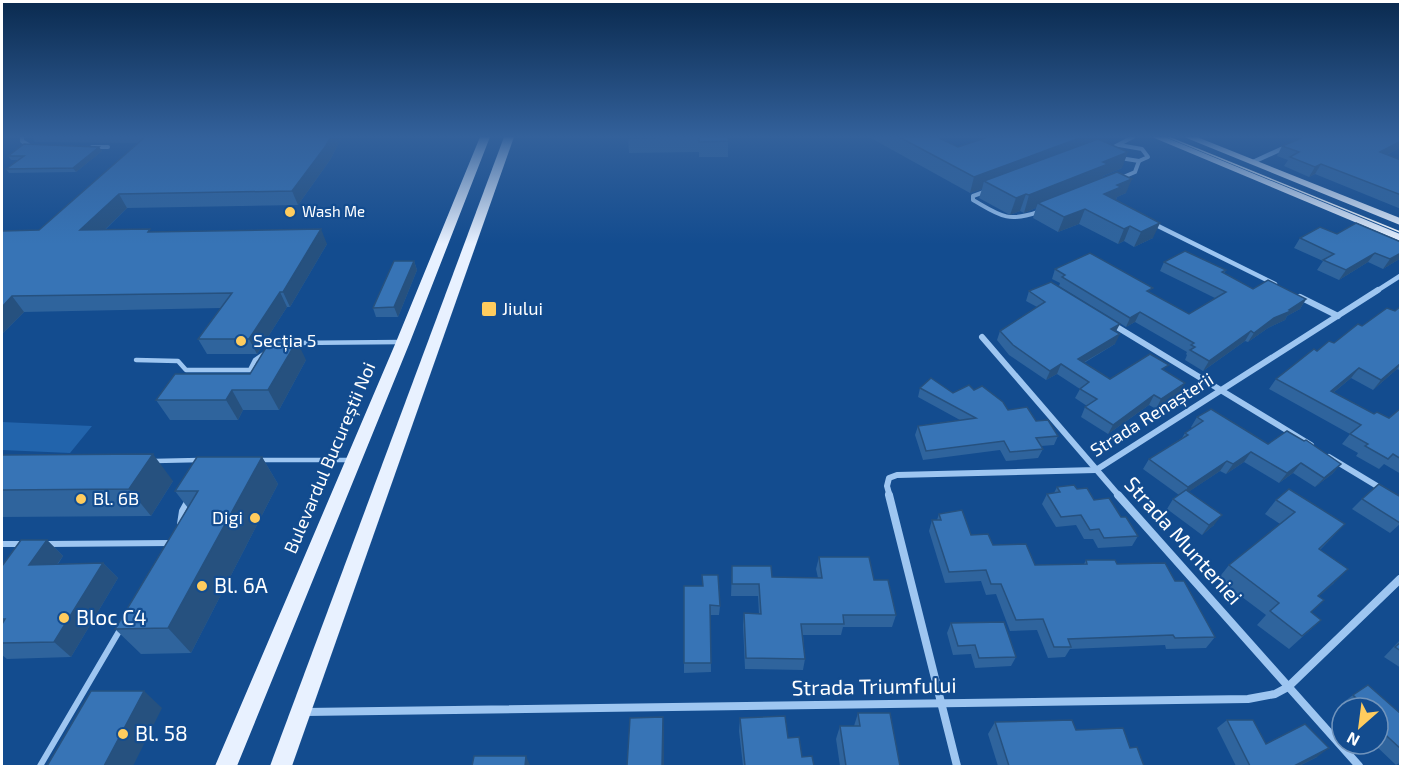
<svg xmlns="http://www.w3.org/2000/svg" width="1402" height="768" viewBox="0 0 1402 768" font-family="'Exo 2',sans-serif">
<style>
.green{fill:#2264ac}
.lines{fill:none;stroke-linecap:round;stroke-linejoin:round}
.service-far2{stroke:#9ec6f1;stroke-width:4}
.service-far1{stroke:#9ec6f1;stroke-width:4.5}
.service{stroke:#9ec6f1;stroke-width:6}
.minor-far2{stroke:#9ec6f1;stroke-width:4.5}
.minor-far1{stroke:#9ec6f1;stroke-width:6}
.minor{stroke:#9ec6f1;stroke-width:8}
.primary{fill:#e8f1ff;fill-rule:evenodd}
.tram{stroke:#fff;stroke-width:1.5}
.wall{fill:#2f649d}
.shaded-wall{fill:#26517f}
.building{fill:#3774b6;stroke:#26517f;stroke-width:1.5}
.poi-dot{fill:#ffcc5e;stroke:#134c8f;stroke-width:2}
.labels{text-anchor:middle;stroke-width:4.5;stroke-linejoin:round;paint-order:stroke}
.far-poi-label{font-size:15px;fill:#fff;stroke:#134c8f;text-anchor:start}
.poi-label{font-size:18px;fill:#fff;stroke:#134c8f;text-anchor:start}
.street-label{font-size:18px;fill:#fff;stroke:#134c8f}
.near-street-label{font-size:21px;fill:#fff;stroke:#134c8f}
.near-poi-label{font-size:21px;fill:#fff;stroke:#134c8f;text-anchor:start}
</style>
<rect width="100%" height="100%" fill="#134c8f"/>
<path class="green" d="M2 422 92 426 70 453 2 450Z"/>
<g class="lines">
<g class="service-far2">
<path d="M22 137V141L30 146"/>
<path d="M1119 145 1142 149 1148 157 1139 161 1120 158"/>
<path d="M92 147H108"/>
<path d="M1110 149 1133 137"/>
<path d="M1121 178 1135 172 1139 161"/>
<path d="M984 192 973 196V200C999 215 1007 223 1038 212"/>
</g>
<g class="service-far1">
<path d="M292 343 401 342"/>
<path d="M136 360 178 361 186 370H250L255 360 265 353"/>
<path d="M259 460H350"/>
<path d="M154 461 200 460"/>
</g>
<g class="service">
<path d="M180 524 182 511 187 502"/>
<path d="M2 544H24"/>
<path d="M47 544 171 543"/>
<path d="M40 766 121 628"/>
</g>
<g class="minor-far2">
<path d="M1253 162 1288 146"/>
<path d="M1152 223 1275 284"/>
<path d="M1375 292 1400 276"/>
</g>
<g class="minor-far1">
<path d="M1300 297 1338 316"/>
<path d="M1112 324 1311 445"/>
<path d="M982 337 1120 497"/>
<path d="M1329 457 1382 489"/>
<path d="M890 497 887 486 889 478 897 475 1096 470 1378 290"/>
</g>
<g class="minor">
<path d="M889 495 957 766"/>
<path d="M1118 495 1359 766"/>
<path d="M305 712 1248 699 1275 694 1288 687 1400 579"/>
</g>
<g class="primary">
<path d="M480 137H490L410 342 237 766H215L396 342Z"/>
<path d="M504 137H514L292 766H270Z"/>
<path d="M1152 137H1165L1400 234V241Z"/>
<path d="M1184 137H1197L1400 218V225Z"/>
</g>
<path class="tram" d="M1168 137 1400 232"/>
</g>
<g class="wall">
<path d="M32 137H368H342L330 160 298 205 127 208 105 230 152 232 327 244 290 307H287L257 354H207L198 339 221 308 24 312 2 334V231L39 230 138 143 35 142Z"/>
<path d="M427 137H464L463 138H432Z"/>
<path d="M628 137H728V157H699V152L629 153Z"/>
<path d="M869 137H937L958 147 986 137H985H1116L1104 141 1122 168 1103 176V177L1126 193 1117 197 1116 200 1153 238 1134 247 1124 241 1118 244 1079 224 1058 232 1033 218 1036 208 1024 213 1020 211 1010 215 979 198 982 189 970 193Z"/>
<path d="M1401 137V147L1387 155 1401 160V209L1315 174 1309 177 1284 166 1288 160 1277 156 1282 146Z"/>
<path d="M99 147 102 151 76 172 9 173 6 169 18 160H11L8 156Z"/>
<path d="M1337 234 1401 242V258L1383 269 1368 262 1339 280 1317 270 1323 261 1294 248 1300 238Z"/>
<path d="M414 261 417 270 398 317H376L373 308Z"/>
<path d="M1164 262 1226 270 1224 274 1253 289 1306 299 1300 309 1287 316 1285 320 1268 328 1248 342 1245 341 1203 371 1185 360 1187 355 1186 354 1187 352 1135 322 1126 327 1059 286 1060 283 1052 279 1055 269 1150 293 1189 314 1215 298 1160 271Z"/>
<path d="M1029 291 1116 332 1115 344 1084 363 1110 379 1165 371 1180 392 1156 409 1149 405 1108 434 1081 417 1085 407 1087 406 1075 398 1080 389 1057 374 1046 380 1009 355 997 340 1000 331 1037 307 1026 301Z"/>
<path d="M1401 306V371L1397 369 1373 390 1351 378 1333 393 1374 414 1389 418 1401 408V474L1384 464 1379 469 1356 456 1358 453 1342 444 1350 434 1269 389 1276 379 1317 351 1334 343 1362 326 1395 311Z"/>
<path d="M306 360 279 410H243L238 420H170L156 400 250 374Z"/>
<path d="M920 388 953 393 974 390 1008 410 1036 421 1058 436 1054 445 1041 446 1043 449 1038 458 1006 461 1000 450 923 460 915 435 918 426 960 420 918 397Z"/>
<path d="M1197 417 1268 444 1341 464 1332 474 1315 487 1293 473 1279 483 1244 462 1226 474 1220 471 1188 492 1214 525 1202 535 1167 509 1173 499 1179 495 1143 469 1149 459 1182 438 1185 433 1192 428 1191 427Z"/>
<path d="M2 455 173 481 151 516 2 517Z"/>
<path d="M262 457 278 484 191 653 141 654 115 629 188 508 175 491Z"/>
<path d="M1057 487 1077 489 1121 517 1138 536 1132 546 1098 548 1093 539H1084L1076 525 1056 527 1042 504 1047 494 1054 493Z"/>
<path d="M1401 497V523L1390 533 1352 509 1362 499Z"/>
<path d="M1276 500 1345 524 1320 550 1334 583 1319 596 1311 613 1321 620 1289 649 1257 625 1266 615 1218 579 1229 565 1280 524 1265 514Z"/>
<path d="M939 514 971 535 1035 565 1084 564 1086 560 1117 564 1175 581 1215 637 1206 648 1166 649 1165 645 1070 649 1065 657 1048 658 1037 630 1010 631 996 594 986 595 981 581 945 583 929 531 932 520H937Z"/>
<path d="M47 540 63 556 58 564 103 563 118 578 71 657 7 659 2 655V566Z"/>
<path d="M819 557 874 580 896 615 892 627H843L841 635H803L805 659 803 670 745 669 743 625 744 613 759 614 758 596H731L732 566 772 577 818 578 816 569Z"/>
<path d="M684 586 720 606 719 615H710L711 672 684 673Z"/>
<path d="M951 623 1016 657 1011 666 975 668 971 654 953 655 947 633Z"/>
<path d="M1401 639V668L1384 657Z"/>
<path d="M1353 695 1401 714V762L1396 765 1374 744H1378V708H1346L1341 704Z"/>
<path d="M858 713 900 766H840L836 739 840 726H854Z"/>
<path d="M740 718 788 738 802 757 814 766H743L739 731Z"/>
<path d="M1227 720 1266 744 1317 757 1299 766H1236L1217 728Z"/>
<path d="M995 722 1076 730 1130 748 1144 766H998L988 734Z"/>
</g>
<g class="shaded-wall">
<path d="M331 137H342L330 160 298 205 292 191Z"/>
<path d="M1082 137H1116L991 185 984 181 982 189 970 193 974 177Z"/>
<path d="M1401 141V147L1373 162 1380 152Z"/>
<path d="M99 147 102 151 76 172 73 168Z"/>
<path d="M1128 152 1122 168 1103 176 1101 181 1038 203 1036 208 1024 213 1029 195 1103 162Z"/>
<path d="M1321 164 1315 174 1309 177 1315 167Z"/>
<path d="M1132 179 1126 193 1117 197 1115 202 1104 194 1117 185Z"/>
<path d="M119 194 127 208 90 244 80 230Z"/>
<path d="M1026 194 1020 211 1010 215 1016 198Z"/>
<path d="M1085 209 1079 224 1058 232 1064 217Z"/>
<path d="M1160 223 1153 238 1134 247 1141 232Z"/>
<path d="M1130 226 1124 241 1118 244 1124 229Z"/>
<path d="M321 229 327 244 290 307 283 292Z"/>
<path d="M1375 253 1368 262 1339 280 1346 270Z"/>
<path d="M1401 253V258L1383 269 1390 259Z"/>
<path d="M414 261 417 270 398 317 394 307Z"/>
<path d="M280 292 287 307 257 354 249 339Z"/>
<path d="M12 296 24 312 2 334V307Z"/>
<path d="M1306 299 1300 309 1287 316 1285 320 1268 328 1248 342 1254 333 1274 318Z"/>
<path d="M1140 312 1135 322 1126 327 1130 318Z"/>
<path d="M1120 324 1115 333 1111 329Z"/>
<path d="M1251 331 1245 341 1203 371 1209 361Z"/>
<path d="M1120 334 1115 344 1074 368 1078 359Z"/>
<path d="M297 341 306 360 279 410 268 390Z"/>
<path d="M1401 363 1397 369 1373 390 1381 380Z"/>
<path d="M1061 364 1057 374 1046 380 1050 371Z"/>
<path d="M1359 368 1351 378 1323 401 1331 391Z"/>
<path d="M1185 383 1180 392 1156 409 1161 399Z"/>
<path d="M232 390 243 410 238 420 226 400Z"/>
<path d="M1154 395 1149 405 1108 434 1113 425Z"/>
<path d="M1251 452 1244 462 1226 474 1233 464Z"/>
<path d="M153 454 173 481 151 516 129 489Z"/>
<path d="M262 457 278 484 191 653 168 628Z"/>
<path d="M1227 461 1220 471 1181 497 1188 487Z"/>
<path d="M1301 463 1293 473 1279 483 1287 473Z"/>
<path d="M1341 464 1332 474 1315 487 1324 478Z"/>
<path d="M1222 515 1214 525 1202 535 1209 525Z"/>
<path d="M47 540 63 556 46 580 29 565Z"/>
<path d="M103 563 118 578 71 657 54 642Z"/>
<path d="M1348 569 1334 583 1305 609 1318 596Z"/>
<path d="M144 691 162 708 133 766H104Z"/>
<path d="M663 717 664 730V766H662Z"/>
<path d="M1329 748 1317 757 1299 766H1294Z"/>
<path d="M526 756 530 765 529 766H525Z"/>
</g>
<g class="building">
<path d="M145 137H331L325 147 292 191 119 194 80 230 150 229 148 232 321 229 283 292H280L249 339H198L232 293 12 296 2 307V231L39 230Z"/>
<path d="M628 137H728L729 141 699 142V137L628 138Z"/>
<path d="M899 137H937L958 147 988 137H1082L974 177Z"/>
<path d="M1304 137H1401V141L1380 152 1401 160V195L1321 164 1315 167 1290 157 1299 152 1282 146Z"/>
<path d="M1098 139 1128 152 1103 162 1108 164 1029 195 1026 194 1016 198 984 181Z"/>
<path d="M24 144 99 147 73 168 6 169 24 156H8Z"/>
<path d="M1117 172 1132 179 1117 185 1121 187 1104 194 1160 223 1141 232 1130 226 1124 229 1085 209 1064 217 1038 203Z"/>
<path d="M1356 223 1401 242V253L1390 259 1375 253 1346 270 1323 260 1334 254 1300 238 1320 227 1337 234Z"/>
<path d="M1185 251 1226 270 1222 272 1253 289 1268 280 1306 299 1289 310 1291 311 1274 318 1254 333 1251 331 1209 361 1190 350 1195 347 1191 345 1194 343 1140 312 1130 318 1062 277 1065 275 1055 269 1090 253 1153 288 1147 291 1189 314 1226 292 1164 262Z"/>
<path d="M394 261H414L394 307 373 308Z"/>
<path d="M1051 282 1120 324 1111 329 1120 334 1078 359 1110 379 1150 354 1169 365 1162 369 1185 383 1161 399 1154 395 1113 425 1085 407 1097 399 1080 389 1089 382 1061 364 1050 371 1013 345 1000 331 1045 302 1029 291Z"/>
<path d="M1401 306V363L1381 380 1359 368 1331 391 1374 414 1377 412 1389 418 1401 408V459L1393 454 1388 459 1365 446 1368 444 1350 434 1361 425 1276 379 1314 349 1317 351 1329 341 1334 343 1358 324 1362 326 1387 308 1395 311Z"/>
<path d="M270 341H297L268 390H232L226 400H156L175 374H250Z"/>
<path d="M931 378 953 393 969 385 974 390 982 386 1003 402 1008 410 1027 407 1036 421 1048 420 1058 436 1036 438 1043 449 1010 452 1004 441 926 451 918 426 976 418 920 388Z"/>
<path d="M1211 409 1268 444 1287 431 1304 441 1306 440 1341 464 1324 478 1301 463 1287 473 1251 452 1233 464 1227 461 1188 487 1149 459 1188 435 1185 433 1203 421 1197 417Z"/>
<path d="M153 454 129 489 2 490V455Z"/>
<path d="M197 457H262L168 628 115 629 198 491H175Z"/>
<path d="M1379 484 1401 497 1400 523 1362 499Z"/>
<path d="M1074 485 1077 489 1087 488 1094 500 1109 498 1121 517H1126L1138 536 1104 538 1099 529 1090 530 1081 515 1061 517 1047 494 1060 492 1057 487Z"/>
<path d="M1289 489 1345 524 1319 549 1348 569 1318 596 1324 600 1311 612 1321 620 1302 636 1270 611 1279 603 1229 565 1295 512 1276 500Z"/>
<path d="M1186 490 1222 515 1209 525 1173 499Z"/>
<path d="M962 510 971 535 988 534 993 545 1026 544 1035 565 1087 564 1086 560H1115L1117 564 1165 563 1175 581H1184L1215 637 1175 638 1173 635 1068 639 1071 647H1054L1043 619 1016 620 1001 584H991L986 570 949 572 932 520H941L939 514Z"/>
<path d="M21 540H47L29 565 103 563 54 642 2 643V624L5 619H2V566Z"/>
<path d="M819 557H869L874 580H888L896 615H843L844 624H801L805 659 746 658 744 613 761 614 759 584H732V566H771L772 577 822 578Z"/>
<path d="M702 575H718L720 606 710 605 711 663H684V586H703Z"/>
<path d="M1004 622 1016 657 979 658 975 645 958 646 951 623Z"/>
<path d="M1401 642V651L1395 647Z"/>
<path d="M1368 685 1401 714V749L1378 728V708H1366L1353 695Z"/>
<path d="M91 691H144L104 766H47Z"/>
<path d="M858 713H890L900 766H846L840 726H860Z"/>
<path d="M785 716 788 738 799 737 802 757 812 756 814 766H745L740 718Z"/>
<path d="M663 717 662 766H627L630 718Z"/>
<path d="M1072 720 1076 730 1123 728 1130 748 1137 747 1144 766H1009L995 722Z"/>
<path d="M1227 720H1253L1266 744 1305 724 1329 748 1294 766H1250Z"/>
<path d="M474 756H526L525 766H472Z"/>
</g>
<linearGradient id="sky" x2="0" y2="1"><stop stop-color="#0a2a4f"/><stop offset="0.56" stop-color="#33619b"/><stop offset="1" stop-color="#33619b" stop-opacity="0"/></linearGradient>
<rect width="1402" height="244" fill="url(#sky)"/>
<g class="poi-dot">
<circle cx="290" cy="212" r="6"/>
<rect x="481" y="301" width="16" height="16" rx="3"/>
<circle cx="241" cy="341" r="6"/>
<circle cx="81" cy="499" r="6"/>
<circle cx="255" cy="518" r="6"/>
<circle cx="202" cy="586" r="6"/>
<circle cx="64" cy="618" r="6"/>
<circle cx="123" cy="734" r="6"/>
</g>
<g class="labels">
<g class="far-poi-label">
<text x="302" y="217">Wash Me</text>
</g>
<g class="poi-label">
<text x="502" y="315">Jiului</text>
<text x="253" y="347">Secția 5</text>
<text x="93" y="505">Bl. 6B</text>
<text x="243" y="524" text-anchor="end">Digi</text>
</g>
<g class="street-label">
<text transform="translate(1152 415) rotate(-32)" y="6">Strada Renașterii</text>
<text transform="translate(330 458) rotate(-67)" y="6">Bulevardul Bucureștii Noi</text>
</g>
<g class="near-street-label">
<text transform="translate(1183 541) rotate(48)" y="7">Strada Munteniei</text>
<text transform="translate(874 687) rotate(-1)" y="7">Strada Triumfului</text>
</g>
<g class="near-poi-label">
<text x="214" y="593">Bl. 6A</text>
<text x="76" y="625">Bloc C4</text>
<text x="135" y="741">Bl. 58</text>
</g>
</g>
<rect width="1402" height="768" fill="none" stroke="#ffffff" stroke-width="6"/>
<g transform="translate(1360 726) rotate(208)"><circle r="28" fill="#134c8f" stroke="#7194bc" stroke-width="1.5"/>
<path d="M0-4.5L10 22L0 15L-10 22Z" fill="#ffcc5e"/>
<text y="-9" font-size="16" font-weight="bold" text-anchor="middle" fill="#ffffff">N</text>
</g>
</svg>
